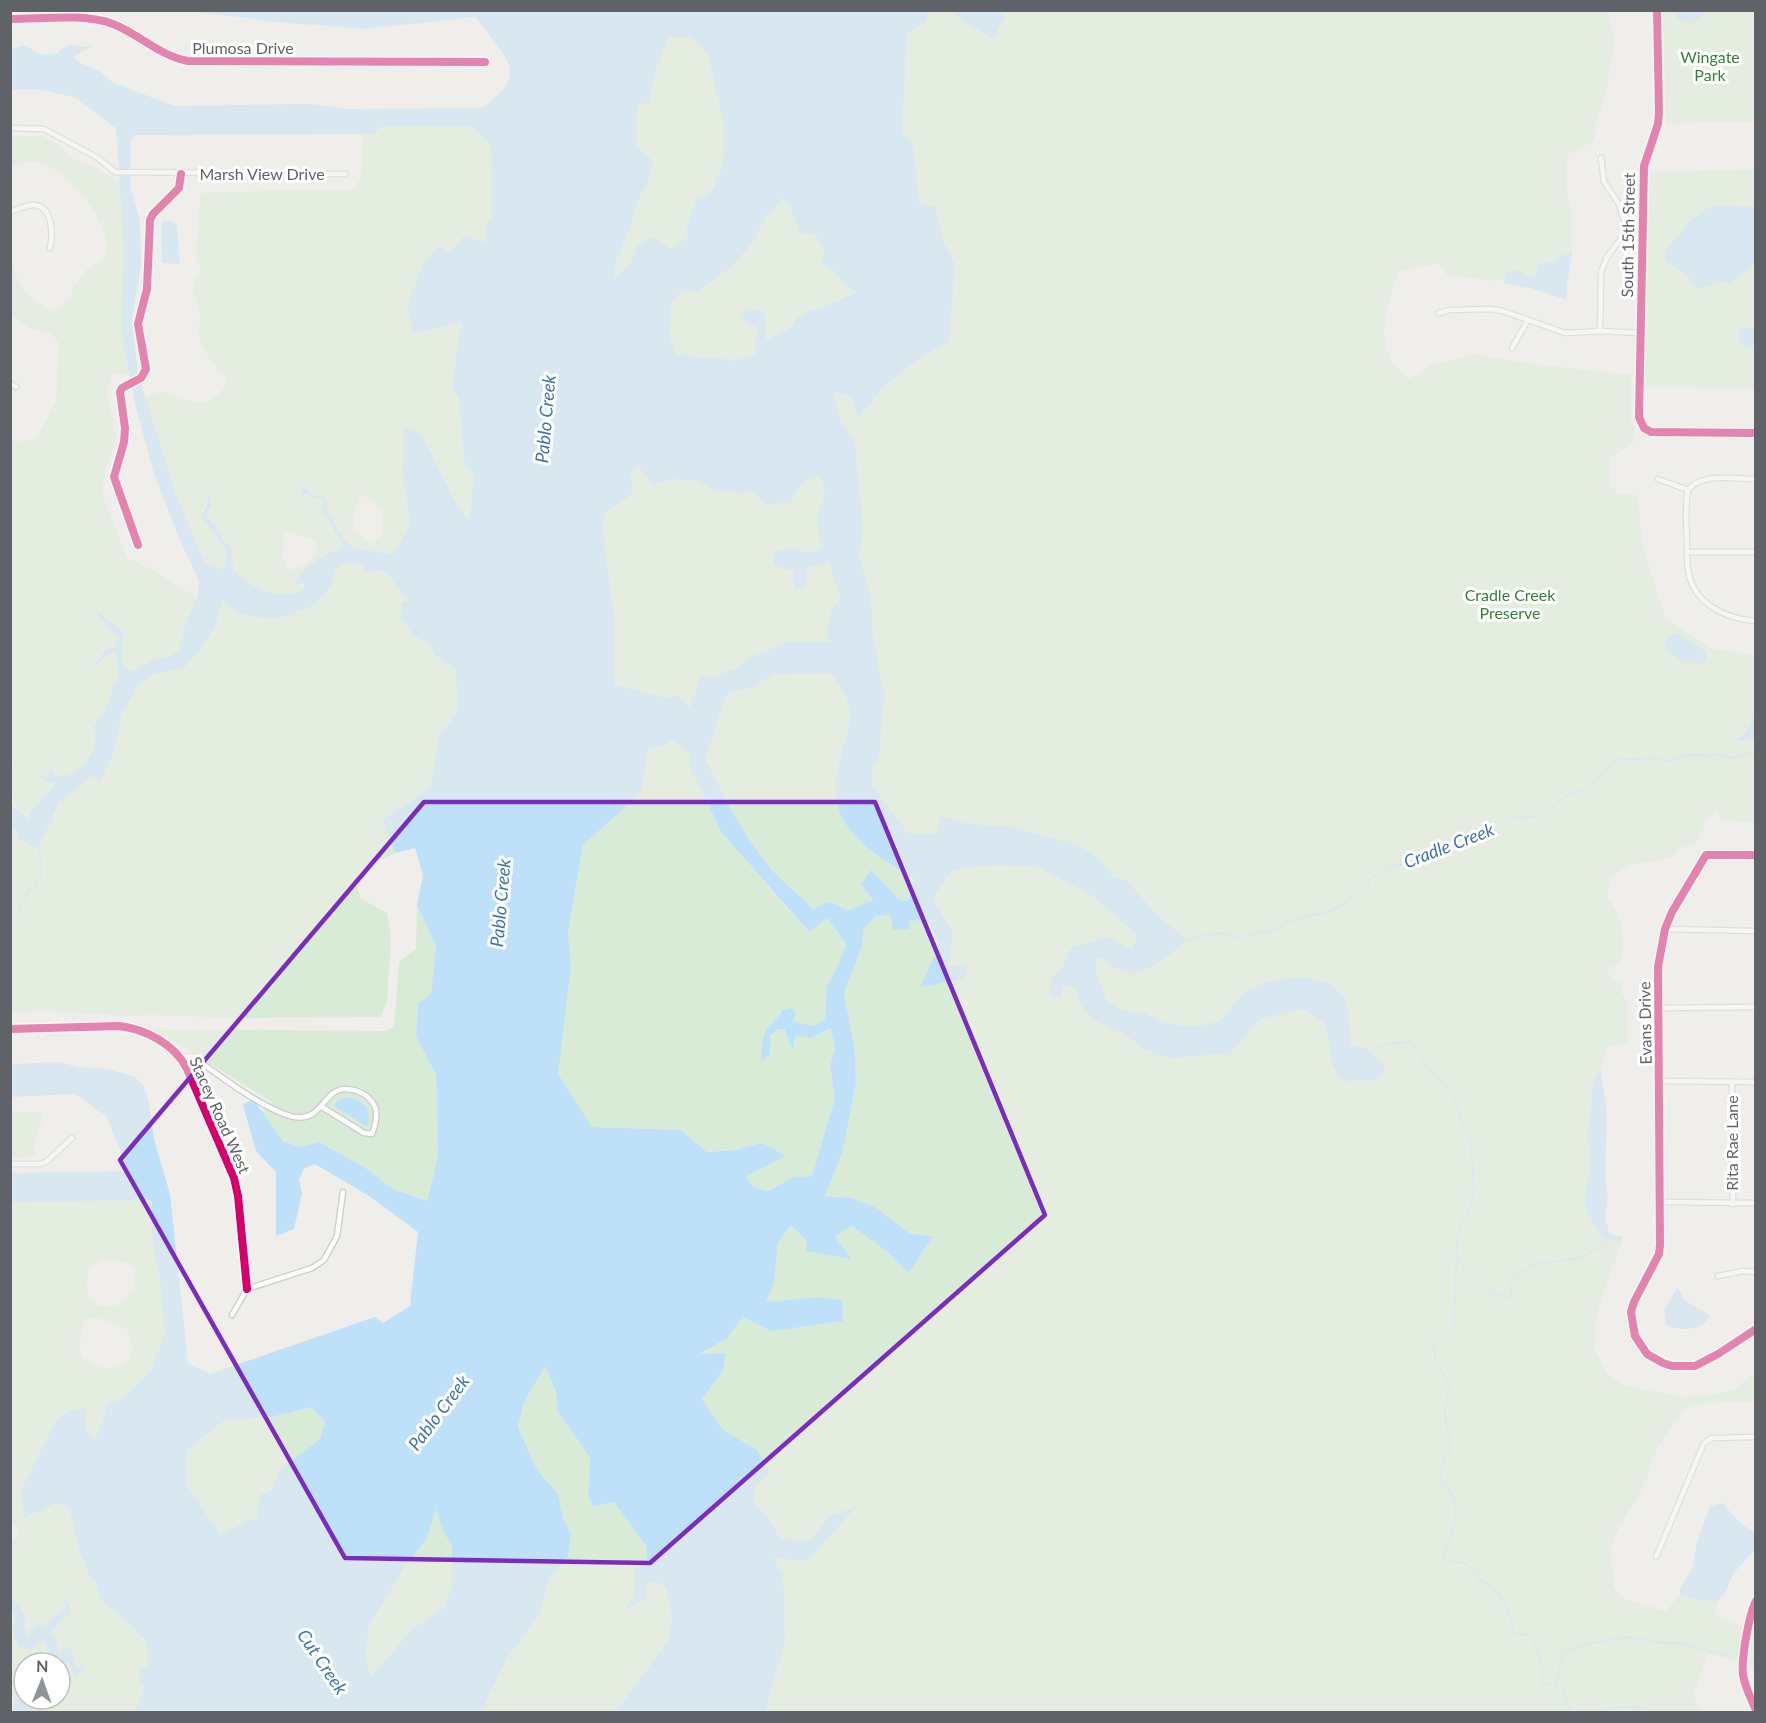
<svg xmlns="http://www.w3.org/2000/svg" width="1766" height="1723" viewBox="0 0 1766 1723" font-family="Lato,sans-serif">
<style>
.green{fill:#d8ebd6;fill-rule:evenodd}
.water{fill:#bfe0f9;fill-rule:evenodd}
.lines{fill:none;stroke-linecap:round;stroke-linejoin:round}
.stream{stroke:#bfe0f9;stroke-width:1.5}
.minor-casing{stroke:#cbcccc;stroke-width:7}
.minor{stroke:#fdfcfc;stroke-width:4.5}
.cycleway-casing{stroke:#fff;stroke-width:11}
.cycleway{stroke:#d6006c;stroke-width:8}
.marked{fill:none;stroke:#7b2cbf;stroke-width:4.5;stroke-linejoin:round}
.labels{text-anchor:middle;stroke-width:6;stroke-linejoin:round;paint-order:stroke}
.street-label{font-size:16px;fill:#5f6368;stroke:#fff}
.park-label{font-size:16px;fill:#348238;stroke:#fff}
.water-label{font-size:18px;font-style:italic;fill:#4174aa;stroke:#fff}
</style>
<rect width="100%" height="100%" fill="#efeeea"/>
<g class="green">
<path d="M928 10 950 11 965 22 1006 15 995 10 1607 11 1615 40 1605 97 1597 120 1594 141 1567 155V192L1572 213V253C1556 257 1544 271 1528 276L1517 270 1507 272 1504 279 1494 281 1447 275 1439 263 1398 272C1386 312 1370 348 1408 379L1423 372 1430 364 1445 362 1472 354 1526 363 1631 375V422H1609L1634 423V442L1610 458 1609 485 1619 494 1637 495 1642 539 1650 570 1666 619 1713 649 1755 655V716L1744 735 1733 738 1755 740V822L1722 820 1716 812 1708 818 1697 842 1677 849 1673 858 1628 865 1610 878 1607 896C1622 916 1628 941 1619 965L1607 968 1611 979 1623 982 1621 993 1628 1003V1044L1607 1046 1601 1073 1598 1072 1593 1083 1587 1139 1590 1146V1170L1584 1200 1589 1216 1603 1239 1622 1241 1597 1313 1595 1350 1608 1375 1627 1386 1683 1397 1714 1395 1734 1390 1751 1375 1755 1379V1401L1697 1404 1683 1410 1656 1450 1644 1486 1619 1527 1611 1546 1614 1587 1626 1600 1666 1611 1680 1595 1699 1600 1717 1601 1715 1615 1755 1631V1667L1708 1654 1693 1694 1698 1707 1707 1712H765L785 1640 772 1557 808 1561 856 1507 828 1517 811 1540 780 1539 769 1518 752 1501 757 1485 770 1472 757 1450 722 1429 702 1399 723 1371 699 1355 727 1338 743 1317 771 1331 816 1297 765 1302 774 1283 778 1243 791 1225 807 1241 806 1251 852 1258 835 1236 852 1226 885 1250 909 1273 933 1236 911 1234 875 1207 851 1198 824 1196 843 1150 856 1082 855 1052 844 993 862 946 863 930 875 916 890 915 893 930 907 921 928 920 949 965 953 932 934 902 937 892 953 870 995 865 1037 867 1095 896 1137 937 1133 949 1107 937 1071 948 1062 967 1052 976 1062 986 1076 987 1080 1004 1093 1020 1121 1032 1144 1049 1205 1054 1230 1053 1260 1019 1302 1009 1323 1022 1329 1039 1332 1064 1350 1046 1346 998 1233 1005 1219 1021 1196 1027 1165 1023 1145 1013 1121 1010 1107 1001 1096 972 1097 958 1105 959 1186 941 1156 913 1126 880 1112 876C1103 862 1093 854 1079 846L989 827 968 824 942 816 937 834 908 833 872 785V768L884 694 873 636 871 598 859 555 863 532 855 440C841 426 837 412 835 391L852 397 859 420 884 386 921 357 949 342 955 264 942 238 935 208 919 204 913 145 902 133 907 34 926 21Z"/>
<path d="M1663 11H1755V121L1666 124Z"/>
<path d="M669 37H692L707 52 724 124 723 165 688 237 670 250 638 245 628 267 614 279 616 262 630 228 636 205 648 182 636 145 637 104 651 103C651 78 659 59 669 37Z"/>
<path d="M383 126 472 127 491 145 492 219 486 224V243L456 247 446 254 439 246 461 321 452 388 459 399 465 467 474 473 469 522 458 507 403 475 410 523 393 555 353 547 347 543 329 514 325 497 311 494 304 487 302 494 296 496 297 498 306 494 322 500 323 512 320 515 324 514 327 517 344 547C325 554 307 566 295 582H302L304 584V589C278 603 255 588 235 572L232 559 233 551C222 540 216 526 206 515L212 504 206 495 208 500 202 511 204 522 226 550 227 556 225 568 220 569 206 563 199 549 175 492 144 397 164 391C180 397 198 409 213 398 221 393 225 388 227 379 217 368 202 352 199 336 198 329 201 320 200 313 194 292 187 290 201 270L195 256 201 193 326 189 340 191 354 189 361 177 363 134H373ZM361 494C382 505 384 512 382 535L372 542C344 531 352 517 361 494ZM288 531 311 539 317 544C315 559 303 571 287 569L282 555 284 546 283 534Z"/>
<path d="M42 136 56 143 72 158 99 169 120 183 124 252 121 328 129 375 112 374 107 394 116 436 102 485 104 499 127 558 153 570 197 598 186 622 179 650 165 659H155L133 671H128L122 662 124 639 107 627 120 637C117 648 113 645 105 650 100 654 95 662 92 667L116 650 118 678 113 686 106 709 93 727C102 749 78 780 55 776L52 772C56 791 43 801 29 813L32 818 29 821C0 798 18 773 10 743L11 438 17 441 35 440 56 402 59 343 52 334 28 327 11 315 10 259C20 289 26 296 53 312L69 300 74 286 88 268 103 260C104 256 107 250 107 246 107 217 60 158 28 161 23 162 15 165 11 168V137Z"/>
<path d="M1755 169V388L1644 387 1645 173Z"/>
<path d="M782 198 789 203C791 214 797 222 800 233L815 234 825 252 820 263 833 270 844 285 858 292 841 297 824 307 805 312 792 327 765 341 757 328 755 355 730 361 723 358 676 354 669 333 672 301 683 289 754 241 767 213Z"/>
<path d="M638 464 652 485 673 479 698 481 716 492 741 493 755 491 793 500C798 485 804 479 820 475L825 495 817 517 821 549 808 553 795 547 793 571 794 589 807 568 829 563 840 598 831 611 832 642H787L748 658 740 667 715 676 702 675 689 708 670 699 614 685C614 663 615 641 614 620 610 585 602 550 603 514L633 493 631 472Z"/>
<path d="M363 563 364 572 385 571 410 601 415 637 429 643 435 656 456 669 457 712 438 739 431 788 382 820 395 853 359 870 357 883 360 898 387 913 391 938 387 1000 381 1017 240 1018 151 1015 127 1016 51 1011 11 1012 10 827 18 832 53 817 60 801 93 776H104L108 764 113 756 122 712 130 701 137 686 153 674 184 668 192 659 222 598 282 617 313 606 331 586 336 569 342 564Z"/>
<path d="M831 673 848 702 849 729 841 754 837 783 838 807 887 863 914 878 908 901 898 899 886 889 873 900 847 912C831 901 829 899 813 910 802 896 786 886 774 872 744 839 724 797 705 757 714 736 718 715 727 694L755 686 774 674Z"/>
<path d="M670 739 691 754 709 807 721 832 808 932 827 918 846 944 836 970 827 985 825 1019 814 1026 779 1018 770 1024 769 1045C771 1036 774 1031 783 1029L794 1048 796 1036 811 1038 832 1028 835 1048 830 1066 835 1098 812 1176 794 1177 768 1191 753 1188 745 1176 785 1156 762 1144 736 1150 707 1152 681 1130 592 1127 557 1074 571 966 568 932 583 845 641 793 648 749 664 746Z"/>
<path d="M417 905 436 946 431 995 418 1003 416 1035 436 1075 438 1156 427 1201 393 1189 367 1169 319 1142 299 1147 283 1141 262 1112 272 1102 154 1029 384 1031 394 1027 399 962 416 949Z"/>
<path d="M10 1111 44 1113 34 1146 36 1156 11 1158Z"/>
<path d="M152 1199V1239L160 1280 165 1333 151 1371 122 1399 105 1405 104 1417 95 1439 85 1432 86 1410H69L55 1423 24 1517 58 1502 69 1508C75 1527 80 1560 89 1575 91 1578 94 1580 96 1583 102 1594 102 1607 117 1611L122 1618 131 1624 137 1633 147 1644 149 1668 139 1675 141 1676C142 1689 143 1704 133 1712H37L33 1711 34 1699H60L61 1664 69 1662 77 1673 84 1670 76 1667 71 1648 59 1654C57 1644 53 1641 51 1632L55 1630 68 1613V1597L64 1602 65 1611 26 1637 24 1626 26 1615 23 1609 11 1600V1540L19 1537 18 1528 10 1522 11 1202ZM101 1260C114 1260 124 1260 135 1268L134 1288 121 1304C88 1312 84 1296 89 1268ZM86 1319H103L128 1330 132 1346 130 1359C109 1373 104 1370 83 1358L79 1345Z"/>
<path d="M545 1365 556 1392 557 1411 590 1457 588 1494 593 1507 614 1502 646 1545 648 1564 635 1568V1591L627 1610 646 1599V1583L655 1581 666 1587 672 1617 668 1641 620 1706 618 1712H481L507 1659 540 1613 549 1579 568 1557 571 1533 563 1519 558 1494 537 1470 518 1427 524 1402Z"/>
<path d="M312 1407 325 1422 320 1439 279 1471 257 1517 220 1534 186 1482 187 1450 224 1421 271 1417Z"/>
<path d="M436 1508 444 1533 452 1545V1586L444 1608 411 1630 372 1677 365 1655 369 1626 404 1568 427 1538Z"/>
<path d="M11 1610 14 1612 15 1619 12 1630 20 1648 35 1647 40 1642H44L46 1645 48 1662 24 1663C24 1683 20 1692 17 1711L11 1712Z"/>
</g>
<g class="water">
<path d="M193 11H928L926 21 907 34 902 133 913 144 919 203 935 207 942 238 955 264 949 342 921 357 884 386 858 420 852 397 835 392C836 411 841 427 855 440L863 532 859 555 871 598 873 636 884 694 879 758 872 768V785L908 833 936 834 941 816 968 824 1013 827 1079 846 1092 853 1104 864 1112 876 1126 880 1156 913 1187 941 1154 966 1134 974 1110 966 1105 959 1097 958 1096 972 1107 1000 1121 1010 1145 1013 1165 1023 1196 1027 1219 1021 1248 989 1271 981 1303 977 1327 982 1346 998 1351 1046 1366 1048 1386 1066 1377 1080 1342 1081 1332 1064 1329 1039 1323 1022 1302 1009 1260 1019 1230 1053 1170 1058 1144 1049 1121 1032 1093 1020 1080 1004 1076 987 1062 986 1061 998 1049 994 1052 976 1062 967 1071 948 1107 937 1132 949 1137 936 1095 897 1037 867 995 865 953 870 937 892 934 902 953 932 949 965H967L964 979 920 987 940 945 928 920 908 921 910 929 893 930 890 915 876 916 863 930 862 946 844 993 855 1052 856 1082 843 1150 825 1196 851 1198 875 1207 911 1234 933 1236 909 1273 885 1250 852 1226 835 1236 852 1259 806 1251 807 1241 791 1225 778 1243 774 1283 766 1302 816 1297 842 1300 843 1321 771 1331 743 1317 727 1338 700 1354 725 1353 723 1371 702 1399 722 1429 757 1450 770 1472 757 1485 753 1501 769 1518 780 1539 811 1540 828 1517 857 1506 808 1561 773 1558 783 1575 785 1640 765 1712H618L620 1706 668 1641 672 1617 666 1587 655 1581 646 1583V1599L626 1610 635 1591V1568L648 1564 646 1545 614 1502 593 1507 588 1494 590 1457 557 1411 556 1392 545 1366 524 1402 518 1427 537 1470 558 1494 563 1519 571 1533 568 1558 549 1579 540 1613 507 1659 481 1712H133C139 1707 142 1694 143 1686L140 1684 141 1677 139 1675 141 1668H149L147 1644 144 1639 137 1633 131 1624 122 1618 117 1611 107 1606 100 1597 95 1581 89 1575 80 1553 69 1508 57 1503 24 1518 21 1490 55 1423 69 1410 86 1409 85 1432 95 1439 104 1417 105 1405 122 1399 151 1371 165 1333 160 1280 152 1239V1200L11 1202V1173L128 1171 107 1117 75 1094 11 1097V1064L59 1062 78 1067 108 1069 135 1077 143 1085 148 1100 155 1143 170 1194 188 1363 210 1374 375 1317 383 1323 410 1306 418 1232 369 1196 315 1164 304 1168 299 1180 302 1193 294 1229 276 1236V1172L256 1151 243 1105 253 1099 283 1141 299 1147 319 1142 367 1169 393 1189 427 1201 438 1156 436 1075 416 1036 418 1003 431 994 436 946 417 905 423 875 415 848 395 853 382 820 431 788 438 739 457 712 456 669 435 656 429 643 415 637 401 618V602L409 601 385 571 364 572 363 563 342 564 336 569 331 586 313 606 282 617 268 619 235 612 222 599 217 622 201 650 184 668 153 674 137 686 130 701 122 712 113 756 108 764 104 776 99 781 93 776 60 801 40 844 31 846 19 838 18 832 11 827 10 796 12 805 29 820 31 818 29 813 51 790 54 783 45 782 39 774 48 777 51 767 55 776C78 780 103 749 93 727L106 709 113 686 118 678 116 650C112 652 96 665 90 669L105 650 115 647 119 637 107 627 94 608 123 632 122 662 128 671H133L155 659H165L179 650 186 622 197 598 199 581 180 540 154 474 135 404 129 375 121 328 124 252 116 128 74 97 41 90H11L10 55 13 48 24 45 42 55 58 53C66 41 80 47 92 46L73 57 82 64 98 70 112 82 174 106 310 104 345 109 482 108C534 72 502 56 476 17L363 29 265 21ZM669 37H692L707 52 724 124 723 165 710 194 697 199 686 228 688 237 670 249 654 237 638 245 628 267 614 278 616 262 630 228 636 205 648 182 653 161 636 145 637 104 651 103C651 78 659 60 669 37ZM383 126 472 127 491 145 492 219 486 224V243L464 235 456 247 446 253 440 245 422 266 408 304 413 334 461 321 452 388 459 399 465 467 474 473 469 521 458 507 421 434 405 427 403 475 410 523 393 555 353 547 347 543 329 514 325 497 311 494 304 486 302 487V494L295 497 297 498 306 494 322 500 324 504 320 507 323 508V511L318 515 324 514 327 517 343 547C328 553 299 568 295 585L302 582 304 584V589C278 603 255 588 235 572L232 559 233 551C222 540 217 527 206 515L212 504 209 496 206 494 208 501 201 517 226 550 227 556 225 568 220 569 206 563 199 549 175 492 138 374 132 321 141 263 140 221 130 186 131 139 134 135 373 134ZM782 198 789 203C791 214 797 222 800 233L815 234 825 252 820 263 833 270 844 285 858 292C847 296 837 300 827 305 813 312 798 310 792 327L766 340 764 311 748 309 740 318 757 328 755 355 730 361 723 358 699 357 676 354 669 333 672 301 683 290 698 292 732 266 754 241 767 213 774 210ZM638 465 652 485 673 479 698 481 716 492 741 493 755 491 766 506 793 500C798 485 804 479 820 475L825 494 817 517 821 549 808 553 795 547 774 552 773 565 793 571 794 590 807 587V568L829 563 840 598 831 611 826 635 831 642H787L748 658 740 667 715 676 702 675 689 708 677 694 670 699 614 685C614 664 615 643 614 623 612 586 602 551 603 515L633 493 631 472ZM831 673C836 682 844 692 847 701 853 717 847 736 842 751 838 768 833 790 838 807 846 838 888 864 914 878L908 901 898 899 871 870 861 884 873 900 847 911C832 901 829 899 813 910 801 895 785 885 773 871 744 837 724 797 705 758 714 737 718 715 727 694L755 686 774 674ZM670 739 691 754 689 764 721 832 809 932 827 918 846 944 836 970 827 985 825 1019 814 1026 793 1021 796 1013 792 1008 782 1010C779 1018 774 1020 769 1026 761 1036 762 1048 761 1061L769 1055 771 1036 777 1030 784 1029 793 1050 796 1036 811 1038 831 1028 835 1048 830 1066 835 1098 812 1176 794 1177 768 1191 754 1188 746 1176 786 1156 762 1143 736 1150 707 1152 681 1130 592 1127 558 1074 571 966 568 932 583 845 641 793 648 749 664 746ZM312 1407 325 1422 320 1439 279 1471 271 1490 260 1495 257 1517 220 1534 186 1483 187 1450 224 1421 271 1417ZM436 1509 444 1533 452 1545V1586L444 1608 411 1630 371 1677 365 1655 369 1626 404 1568 427 1538Z"/>
<path d="M950 11H995L1006 15 993 39 965 22Z"/>
<path d="M1676 11H1703L1702 17C1694 22 1685 24 1676 17Z"/>
<path d="M1711 206 1755 207V263L1731 283 1720 281 1697 290 1687 275 1669 264 1665 259C1665 251 1675 237 1682 233L1687 223Z"/>
<path d="M163 221 174 222 177 226 180 262 177 264 164 263 162 261 161 223Z"/>
<path d="M1572 253 1567 286V300L1530 288 1505 284 1504 279 1507 272 1517 270 1528 276 1536 274 1539 263H1553L1563 255Z"/>
<path d="M1741 328 1755 329V349L1745 348C1740 341 1737 336 1741 328Z"/>
<path d="M1672 634H1678L1706 652 1707 658 1704 663C1689 666 1677 659 1666 650L1665 641Z"/>
<path d="M1754 715 1755 740 1730 741 1744 735Z"/>
<path d="M1598 1072 1601 1073 1607 1113 1605 1179 1608 1198 1605 1217 1609 1232 1613 1235 1623 1237 1622 1241 1603 1239 1589 1216 1584 1200 1590 1170V1146L1587 1139 1593 1083Z"/>
<path d="M351 1097 367 1107 369 1123 366 1126 336 1107 335 1104 341 1099Z"/>
<path d="M1677 1288 1681 1292 1684 1300 1708 1314 1710 1316C1702 1332 1680 1331 1666 1325L1664 1310Z"/>
<path d="M1722 1503C1732 1513 1741 1528 1755 1531V1549L1733 1574 1724 1595 1717 1601 1699 1600 1680 1595V1588L1692 1569 1697 1542 1710 1506Z"/>
<path d="M69 1595 67 1599 71 1612 68 1613 70 1617 65 1615 55 1630 51 1632 57 1644 59 1654 70 1645 76 1667 78 1668 81 1665H84V1670L74 1677 69 1662 60 1665V1663H46L48 1661 46 1645 44 1642H40L31 1649 22 1647 19 1648 12 1630 15 1619 14 1612 11 1610V1600L17 1603 26 1615 24 1626 27 1636 33 1627 40 1624 44 1626 62 1611H65L64 1599Z"/>
<path d="M24 1686V1699H34L33 1711 37 1712H11L16 1711 13 1708 15 1698Z"/>
</g>
<g class="lines">
<g class="stream">
<path d="M10 919 18 915 29 890 36 887 41 874 39 843"/>
<path d="M1186 940 1203 936 1224 933 1239 937 1274 930 1289 921 1330 911 1344 904 1369 885V880L1380 872 1488 835 1513 818 1539 816 1569 794 1583 790 1595 782 1617 760 1654 758 1669 761 1688 755H1704L1709 757 1719 754 1733 758 1746 753 1756 754"/>
<path d="M1370 1053C1383 1044 1395 1041 1411 1043L1419 1052 1428 1068 1451 1092 1458 1107 1462 1122 1471 1140 1474 1190 1471 1206 1459 1228 1457 1242 1454 1325 1450 1333 1434 1346 1435 1360 1450 1386C1448 1397 1444 1407 1445 1418 1446 1427 1452 1436 1450 1445 1449 1456 1439 1465 1441 1475 1442 1485 1451 1490 1454 1499 1461 1523 1449 1534 1443 1556L1447 1561 1464 1563 1471 1568 1480 1580 1495 1589 1507 1608 1511 1618 1514 1633 1527 1635 1535 1642 1544 1672 1541 1680 1544 1684 1556 1685 1563 1689 1568 1705 1572 1712"/>
<path d="M1458 1261C1474 1277 1486 1298 1512 1296L1510 1283 1512 1277 1525 1271 1530 1265 1581 1258 1607 1241"/>
<path d="M1745 1661 1756 1664"/>
<path d="M1556 1683 1563 1653 1587 1644 1627 1637 1662 1643H1681L1740 1659"/>
<path d="M1598 1712C1614 1707 1632 1702 1647 1712"/>
</g>
<defs>
<g id="minor">
<path d="M1657 10 1659 113 1658 124 1644 166 1639 417 1644 428 1651 432 1756 433"/>
<path d="M10 19C42 19 84 13 113 24 139 34 160 56 188 61L485 62"/>
<path d="M10 128 44 129 98 158 115 172 345 174"/>
<path d="M10 212C17 210 26 205 33 205 53 205 53 235 50 248"/>
<path d="M1439 313 1450 310 1491 309 1503 311 1565 333 1600 331 1639 333"/>
<path d="M1600 331 1601 272 1607 257 1623 236 1625 223 1619 204 1604 182 1601 158"/>
<path d="M1512 348 1528 320"/>
<path d="M10 383 16 387"/>
<path d="M1658 479 1688 490"/>
<path d="M1688 490C1685 507 1686 524 1687 541 1687 550 1687 560 1688 569 1692 603 1725 619 1756 621"/>
<path d="M1688 490C1702 472 1735 479 1756 479"/>
<path d="M138 545 114 477 124 442 125 428 120 392 122 388 141 378 146 369 138 324 147 289 150 220 153 214 179 188 181 174"/>
<path d="M1687 552H1756"/>
<path d="M1756 855H1706L1672 912 1665 929 1658 967 1660 1245 1659 1254 1634 1302 1631 1312 1635 1336 1647 1354 1663 1363 1672 1366H1695L1718 1354 1756 1329"/>
<path d="M1665 929 1756 931"/>
<path d="M1658 1008 1756 1007"/>
<path d="M10 1029 119 1026C145 1029 175 1044 187 1069L234 1178 238 1196 247 1289"/>
<path d="M181 1057 192 1056C216 1073 268 1113 295 1117 315 1120 320 1105 332 1094 345 1083 369 1092 375 1107 378 1115 375 1126 372 1134L364 1133 322 1107"/>
<path d="M1660 1081 1756 1082"/>
<path d="M1732 1082 1733 1204"/>
<path d="M10 1164H41L46 1162 72 1138"/>
<path d="M1660 1202 1756 1203"/>
<path d="M1718 1276 1743 1271 1756 1272"/>
<path d="M247 1289 312 1268 324 1260 337 1236 343 1192"/>
<path d="M232 1315 247 1289"/>
<path d="M1656 1557 1704 1443 1712 1438 1756 1437"/>
<path d="M1756 1601C1749 1614 1741 1660 1743 1675 1745 1687 1751 1699 1756 1710"/>
</g>
</defs>
<use href="#minor" class="minor-casing"/>
<use href="#minor" class="minor"/>
<defs>
<g id="cycleway">
<path d="M1657 10 1659 113 1658 124 1644 166 1639 417 1644 428 1651 432 1756 433"/>
<path d="M10 19C42 19 84 13 113 24 139 34 160 56 188 61L485 62"/>
<path d="M138 545 114 477 124 442 125 428 120 392 122 388 141 378 146 369 138 324 147 289 150 220 153 214 179 188 181 174"/>
<path d="M1756 855H1706L1672 912 1665 929 1658 967 1660 1245 1659 1254 1634 1302 1631 1312 1635 1336 1647 1354 1663 1363 1672 1366H1695L1718 1354 1756 1329"/>
<path d="M10 1029 119 1026C145 1029 175 1044 187 1069L234 1178 238 1196 247 1289"/>
<path d="M1756 1601C1749 1614 1741 1660 1743 1675 1745 1687 1751 1699 1756 1710"/>
</g>
</defs>
<use href="#cycleway" class="cycleway-casing"/>
<use href="#cycleway" class="cycleway"/>
</g>
<path d="M0 0H1766V1723H0ZM424 802H875L1045 1215 650 1563 345 1558 120 1160Z" fill="#efeeea" fill-opacity=".55" fill-rule="evenodd"/>
<path class="marked" d="M424 802H875L1045 1215 650 1563 345 1558 120 1160Z"/>
<g class="labels">
<g class="street-label">
<text x="243" y="54">Plumosa Drive</text>
<text x="262" y="180">Marsh View Drive</text>
<text transform="translate(1628 235) rotate(-89)" y="6">South 15th Street</text>
<text transform="translate(1645 1023) rotate(-91)" y="6">Evans Drive</text>
<text transform="translate(220 1115) rotate(66)" y="6">Stacey Road West</text>
<text transform="translate(1732 1143) rotate(-90)" y="6">Rita Rae Lane</text>
</g>
<g class="park-label">
<text x="1710" y="63">Wingate<tspan x="1710" dy="18">Park</tspan></text>
<text x="1510" y="601">Cradle Creek<tspan x="1510" dy="18">Preserve</tspan></text>
</g>
<g class="water-label">
<text transform="translate(546 419) rotate(-85)" y="6">Pablo Creek</text>
<text transform="translate(1449 846) rotate(-21)" y="6">Cradle Creek</text>
<text transform="translate(501 903) rotate(-85)" y="6">Pablo Creek</text>
<text transform="translate(439 1413) rotate(-53)" y="6">Pablo Creek</text>
<text transform="translate(322 1662) rotate(56)" y="6">Cut Creek</text>
</g>
</g>
<rect width="1766" height="1723" fill="none" stroke="#5f6368" stroke-width="24"/>
<g transform="translate(42 1681) rotate(1)"><circle r="28" fill="#ffffff" stroke="#bfc1c3" stroke-width="1.5"/>
<path d="M0-4.5L10 22L0 15L-10 22Z" fill="#919496"/>
<text y="-9" font-size="16" font-weight="bold" text-anchor="middle" fill="#5f6368">N</text>
</g>
</svg>
